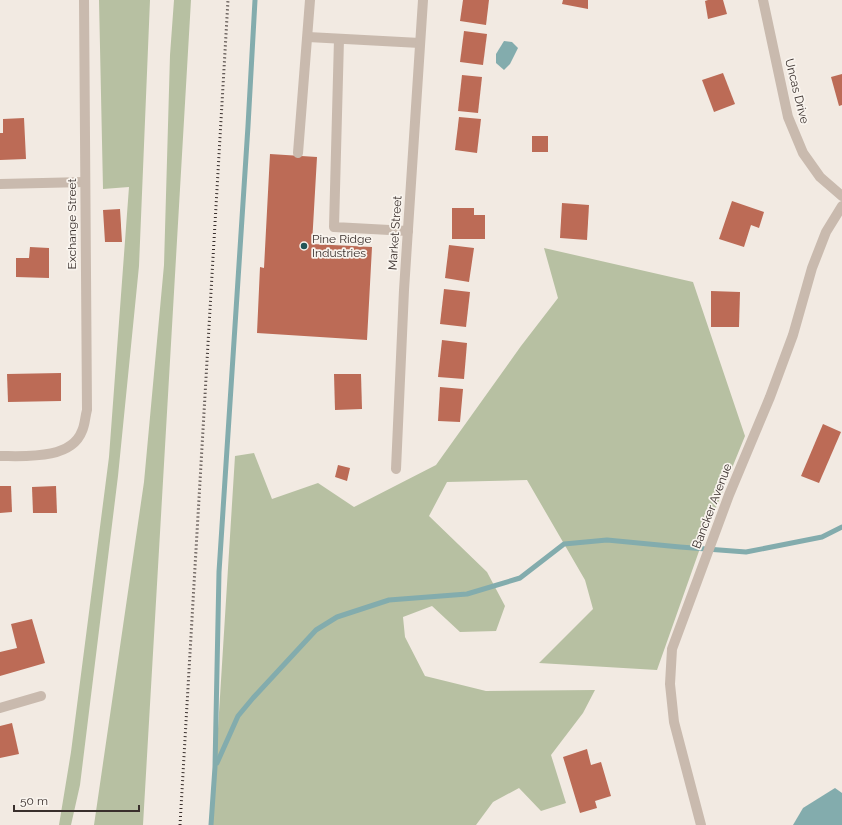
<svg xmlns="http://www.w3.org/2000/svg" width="842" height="825" viewBox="0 0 842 825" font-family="Raleway,sans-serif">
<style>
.green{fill:#b7c0a2}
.water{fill:#83acad}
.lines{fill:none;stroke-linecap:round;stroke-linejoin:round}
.stream{stroke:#83acad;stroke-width:5}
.building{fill:#bc6b56}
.lane{stroke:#c9baae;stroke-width:10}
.street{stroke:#c9baae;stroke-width:10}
.rail{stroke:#392f2c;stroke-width:3;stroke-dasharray:1 3;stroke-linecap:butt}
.poi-dot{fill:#245557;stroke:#f9f4ee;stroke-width:1.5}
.labels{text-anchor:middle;stroke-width:3.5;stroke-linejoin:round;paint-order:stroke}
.street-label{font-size:12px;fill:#392f2c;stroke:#f9f4ee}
.poi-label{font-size:12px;fill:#392f2c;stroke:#f9f4ee;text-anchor:start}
</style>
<rect width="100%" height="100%" fill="#f2eae2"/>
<g class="green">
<path d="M99 0H150L139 266 118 476 80 785 71 825H59L71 752 109 457 129 187 103 189Z"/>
<path d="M174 0H191L143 825H94L144 482 164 265 170 55Z"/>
<path d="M544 248 693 282 745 436 704 537 657 670 539 663 593 609 585 580 527 480 447 482 429 516 487 572 505 606 496 631 460 632 432 606 403 617 405 637 425 676 486 691 595 690 583 713 551 755 566 803 541 811 519 788 493 802 476 825H212L235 456 254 453 272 499 318 483 354 507 436 465 521 346 558 298Z"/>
</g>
<g class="water">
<path d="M504 41 512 42 518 48 510 64 504 70 496 63V54Z"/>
<path d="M835 788 842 793V825H793L803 808Z"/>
</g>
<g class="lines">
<g class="stream">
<path d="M217 763 238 716 253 698 316 630 337 617 389 600 467 594 520 578 564 544 607 540 680 547 746 552 822 537 842 527"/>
<path d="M211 825 215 767 219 572 248 126 255 0"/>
</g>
</g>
<g class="building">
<path d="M463 0H489L486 25 460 21Z"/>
<path d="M563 0H588V9L562 4Z"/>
<path d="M708 0H723L727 14 708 19 705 1Z"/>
<path d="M464 31 487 34 483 65 460 62Z"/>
<path d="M723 73 735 104 714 112 702 80Z"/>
<path d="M842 74V105L839 106 831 77Z"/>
<path d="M462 75 482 77 478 113 458 111Z"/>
<path d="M459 117 481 119 477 153 455 150Z"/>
<path d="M24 118 26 159 0 160V133H3V119Z"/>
<rect x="532" y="136" width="16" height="16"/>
<path d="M270 154 317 157 312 244 372 247 367 340 257 333 260 267 264 268Z"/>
<path d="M732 201 764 212 759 228 751 225 744 247 719 239Z"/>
<path d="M562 203 589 205 587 240 560 238Z"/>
<path d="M452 208H474V215H485V239H452Z"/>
<path d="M120 209 122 242H105L103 210Z"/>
<path d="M449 245 474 248 469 282 445 278Z"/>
<path d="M30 247 49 248V278L16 277V258H29Z"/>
<path d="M444 289 470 292 466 327 440 324Z"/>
<path d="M711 291 740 292 739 327H711Z"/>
<path d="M442 340 467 343 464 379 438 377Z"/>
<path d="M61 373V401L8 402 7 374Z"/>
<path d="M334 374H361L362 409 335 410Z"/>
<path d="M440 387 463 389 460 422 438 421Z"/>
<path d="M823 424 841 432 819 483 801 476Z"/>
<path d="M338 465 350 468 347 481 335 477Z"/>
<path d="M0 486H11L12 512 0 513Z"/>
<path d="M56 486 57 513H33L32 487Z"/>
<path d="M32 619 45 663 0 676V652L17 648 11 624Z"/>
<path d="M12 723 19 754 0 758V726Z"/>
<path d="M587 749 591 765 601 762 611 796 595 801 597 808 580 813 563 757Z"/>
</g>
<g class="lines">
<g class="lane">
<path d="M308 37 420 43"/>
<path d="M339 39 334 227 408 231"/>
<path d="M298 153 310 0"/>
</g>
<g class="street">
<path d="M763 0 788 117 803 153 820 177 842 196"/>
<path d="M0 184 85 182"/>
<path d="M0 456C25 456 71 460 82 431 85 425 85 417 87 410L84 0"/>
<path d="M396 469 404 290 423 0"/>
<path d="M0 708 41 696"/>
<path d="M701 825 674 722 670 684 672 649 729 495 770 397 793 335 812 268 826 232 842 206"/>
</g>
<path class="rail" d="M180 825 228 0"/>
</g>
<circle class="poi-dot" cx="304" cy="246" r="4"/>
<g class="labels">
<g class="street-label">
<text transform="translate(797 91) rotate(76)" y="4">Uncas Drive</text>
<text transform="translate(72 224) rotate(-90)" y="4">Exchange Street</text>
<text transform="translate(395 233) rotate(-86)" y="4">Market Street</text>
<text transform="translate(712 506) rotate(-69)" y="4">Bancker Avenue</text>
</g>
<g class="poi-label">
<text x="312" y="243">Pine Ridge<tspan x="312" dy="14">Industries</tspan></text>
</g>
</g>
<path d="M14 805v6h125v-6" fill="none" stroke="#392f2c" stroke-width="2"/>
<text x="20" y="805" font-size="12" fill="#392f2c" stroke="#f9f4ee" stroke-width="3" paint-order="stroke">50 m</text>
</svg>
